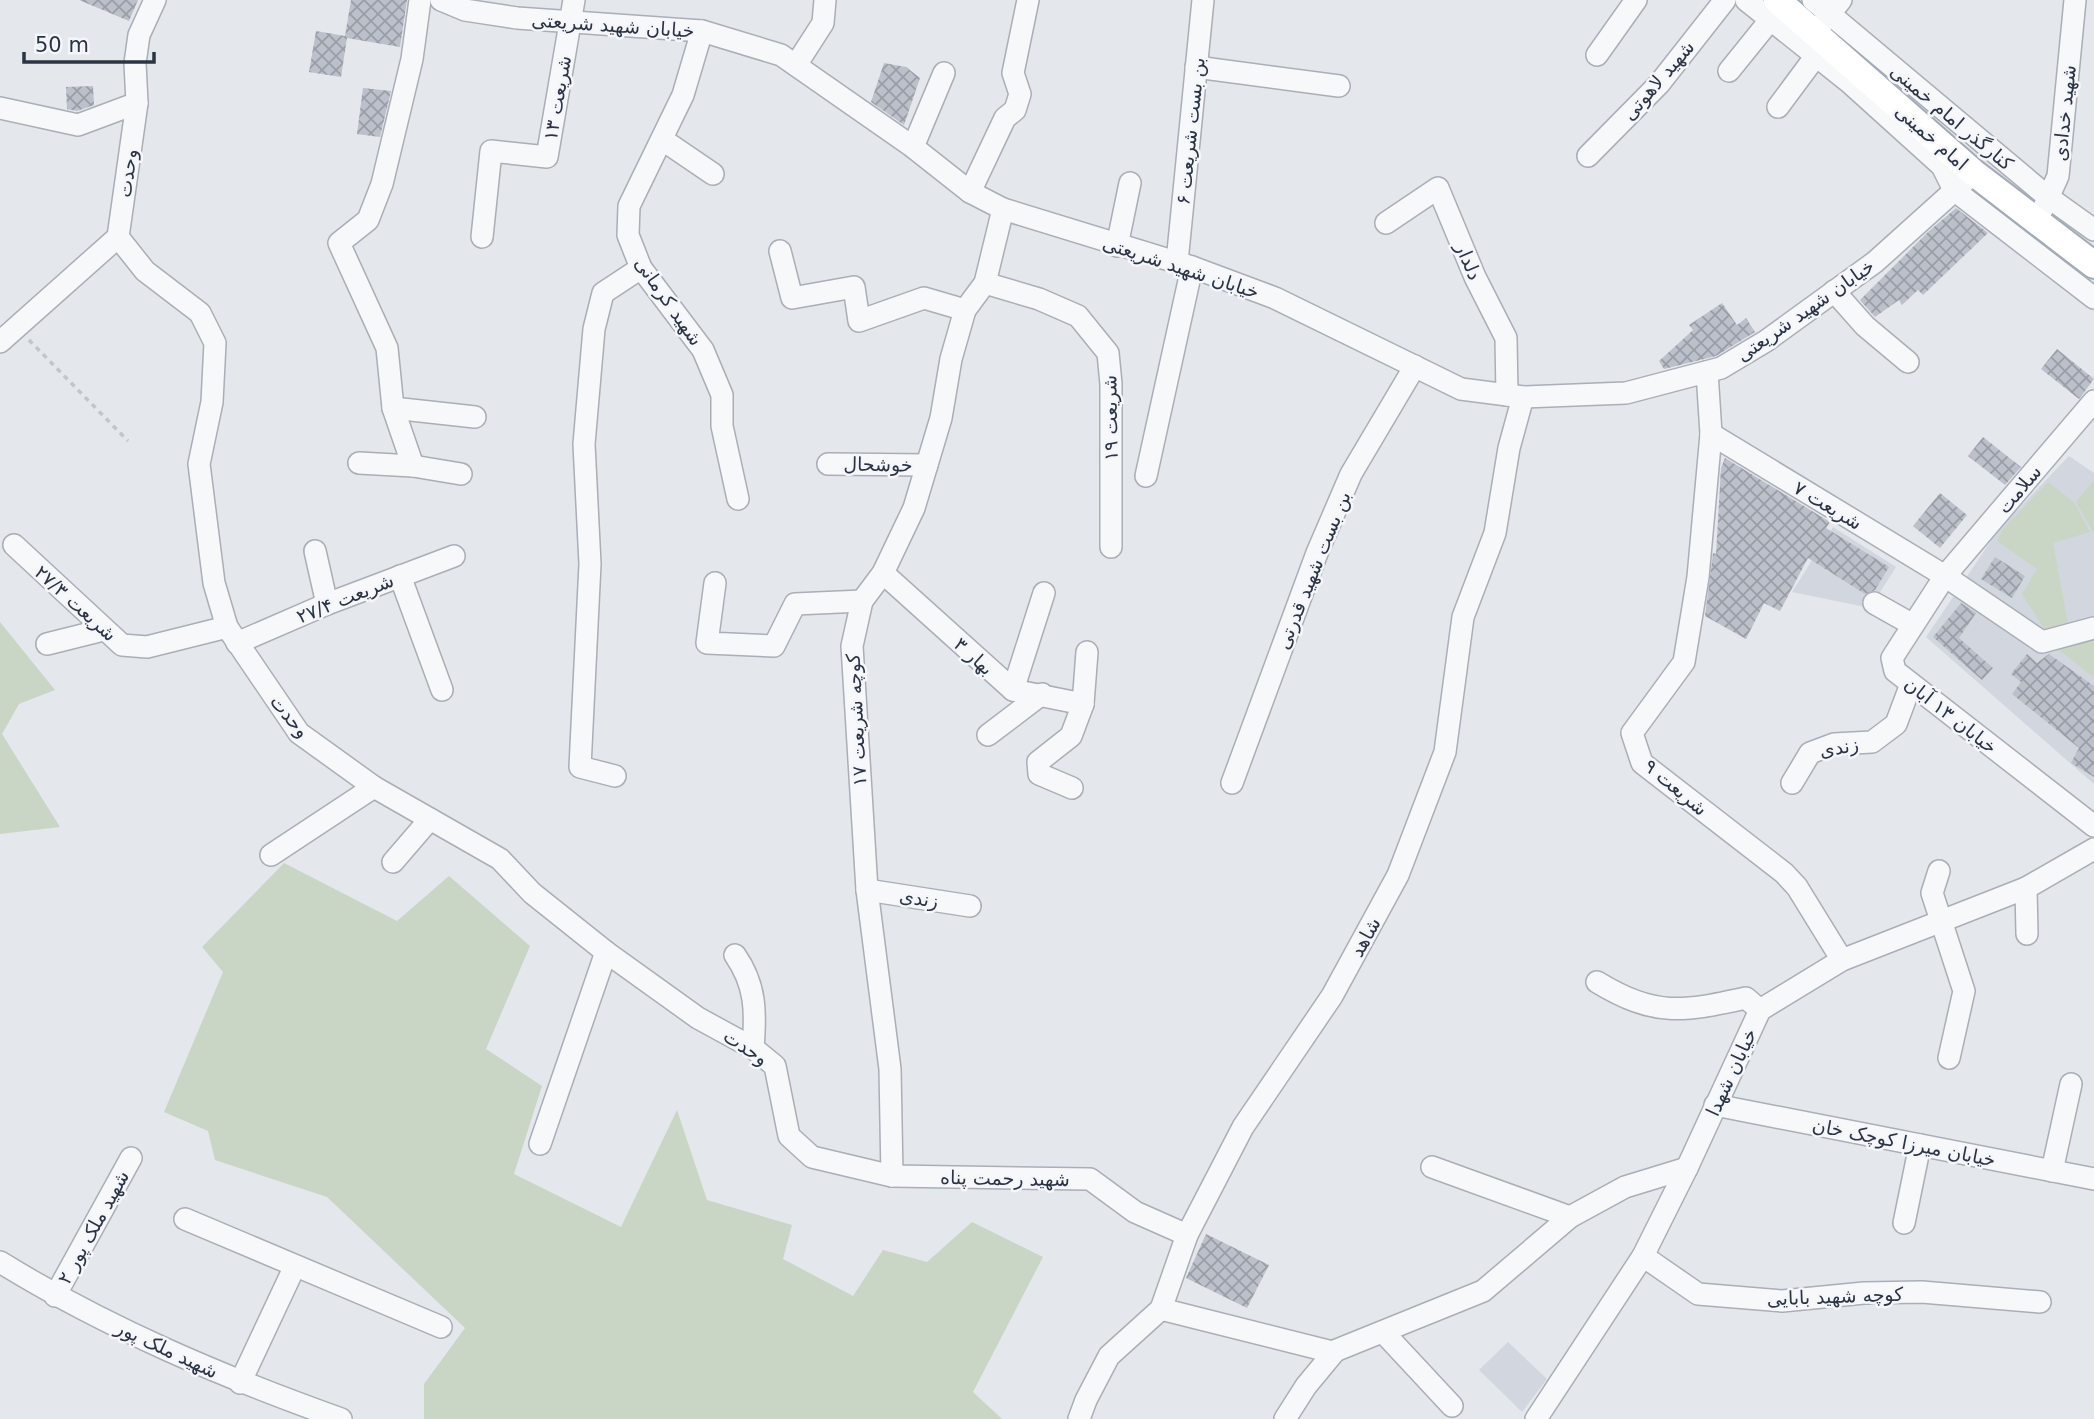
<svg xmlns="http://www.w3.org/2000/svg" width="2094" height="1419" viewBox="0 0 2094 1419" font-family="'DejaVu Sans',Cairo,sans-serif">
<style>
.built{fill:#d2d6de}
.grass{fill:#c9d6c5}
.building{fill:url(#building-cross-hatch)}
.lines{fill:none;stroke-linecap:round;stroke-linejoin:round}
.minor-casing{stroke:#a9aeb7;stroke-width:24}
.major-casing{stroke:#a3abb8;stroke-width:30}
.path{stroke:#c2c5cb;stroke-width:3.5;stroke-dasharray:5 5;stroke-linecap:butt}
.minor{stroke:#f7f8fa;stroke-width:21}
.major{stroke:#fff;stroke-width:26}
.labels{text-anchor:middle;stroke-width:5;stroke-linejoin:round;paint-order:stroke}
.street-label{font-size:19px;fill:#2b3445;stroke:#f4f6f9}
</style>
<defs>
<pattern id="building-cross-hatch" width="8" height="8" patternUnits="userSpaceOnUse" patternTransform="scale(1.75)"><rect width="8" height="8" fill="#bbc0ca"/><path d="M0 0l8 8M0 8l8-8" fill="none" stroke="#989da6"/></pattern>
</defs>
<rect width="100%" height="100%" fill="#e4e7ec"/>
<g class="built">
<path d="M2069 456 2094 473V784L1926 637 1999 529Z"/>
<path d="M1833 527 1896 567 1870 608 1792 592Z"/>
<path d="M1508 1342 1547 1379 1522 1412 1479 1370Z"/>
</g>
<g class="grass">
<path d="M2094 480V532H2093L2076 502Z"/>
<path d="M2048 482 2074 502 2090 532 2053 543 2068 624 2045 630 2022 594 2037 569 1997 541 2002 530Z"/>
<path d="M0 622 55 690 19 704 2 734 60 827 0 834Z"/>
<path d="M2094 633V678L2058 649 2059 644Z"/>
<path d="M284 863 397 921 449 876 530 946 486 1049 542 1086 514 1174 621 1227 677 1110 707 1200 792 1225 783 1259 853 1296 883 1250 927 1262 972 1222 1043 1257 973 1392 1002 1419H424V1384L465 1328 327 1197 215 1160 208 1131 164 1112 223 972 202 947Z"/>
</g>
<g class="building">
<path d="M79 0H138L129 21Z"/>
<path d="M351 0H407L400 47 347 38 341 77 309 72 316 31 345 36Z"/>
<path d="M884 63 906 67 920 78 904 125 871 102Z"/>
<path d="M93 86 94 105 77 111 67 109 66 87Z"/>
<path d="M363 88 391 91 380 137 357 134Z"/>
<path d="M1956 208 1988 233 1923 295 1918 290 1902 305 1899 300 1875 317 1860 300 1928 232Z"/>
<path d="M1722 303 1737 325 1746 318 1755 332 1716 356 1664 369 1659 361 1693 330 1689 325Z"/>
<path d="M2057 349 2094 379 2079 399 2041 369Z"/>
<path d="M1983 437 2021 467 2005 485 1968 456Z"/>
<path d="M1725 458 1830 522 1826 528 1889 567 1875 590 1865 594 1808 558 1780 611 1764 603 1746 639 1705 616 1713 553 1716 554 1721 468Z"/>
<path d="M1940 493 1967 515 1940 548 1913 526Z"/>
<path d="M1995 557 2025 576 2012 598 1981 579Z"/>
<path d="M1961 603 1976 613 1959 638 1993 668 1982 680 1933 637Z"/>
<path d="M2027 654 2037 663 2049 654 2094 686V777L2071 763 2079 748 2012 694 2021 682 2011 674Z"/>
<path d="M1206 1234 1269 1265 1247 1308 1186 1278Z"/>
</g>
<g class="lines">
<defs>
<g id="minor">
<path d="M155 0 139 35 135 63 137 103 118 237 145 271 200 313 215 343 212 402 199 464 214 583 227 627 299 733 374 787 500 859 532 893 606 952 698 1018 753 1048 775 1066 789 1136 812 1157 892 1176 1090 1179 1135 1212 1187 1235"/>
<path d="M441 0 465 10 517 18 702 31 781 55 913 147 970 192 1003 209 1192 267 1275 298 1461 389 1523 397 1626 393 1721 368 1766 341 1875 262 1974 173"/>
<path d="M1746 0 1849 82 1942 166 1954 190 2094 298"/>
<path d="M1813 0 2048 197 2094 230"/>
<path d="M1820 26 1841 0"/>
<path d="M702 31 683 95 629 206 628 235 641 268 703 350 722 395V426L738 499"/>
<path d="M1597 55 1636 0"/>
<path d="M796 65 823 23 825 0"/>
<path d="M1196 67 1339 86"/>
<path d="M1729 71 1779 9"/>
<path d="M1778 107 1824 45"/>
<path d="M0 108 78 125 137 103"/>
<path d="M663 140 713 174"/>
<path d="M913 147 944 73"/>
<path d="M1588 156 1659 84 1725 0"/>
<path d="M970 192 1005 118 1015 110 1020 94 1013 73 1028 0"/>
<path d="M2044 207 2058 176 2075 0"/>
<path d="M1386 223 1438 188 1475 277 1506 338 1507 395"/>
<path d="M482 237 491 151 547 157 574 0"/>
<path d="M1117 246 1130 183"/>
<path d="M780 251 792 298 854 287 859 321 924 298 965 310"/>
<path d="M1177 262 1203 0"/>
<path d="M985 283 1039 299 1078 316 1108 353 1111 384V547"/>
<path d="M1834 291 1865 326 1908 362"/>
<path d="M0 342 118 237"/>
<path d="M1707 372 1711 434 1698 577 1684 662 1632 733 1642 763 1784 873 1797 887 1842 960"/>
<path d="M2094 401 1945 576 1892 658 1895 671 2094 826"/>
<path d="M393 408 475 417"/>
<path d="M1711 434 1945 576 2042 642 2094 628"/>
<path d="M359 463 413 466 461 474"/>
<path d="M828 464 927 465"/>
<path d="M413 466 393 408 387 348 339 243 368 220 382 184 412 59 420 0"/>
<path d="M1146 476 1192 267"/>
<path d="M14 545 122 645 147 647 227 627"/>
<path d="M315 551 327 604"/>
<path d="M883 573 1013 690 1083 704"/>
<path d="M400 576 442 690"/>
<path d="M715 583 707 643 774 646 795 604 862 601"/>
<path d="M1874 603 1913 625"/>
<path d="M237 643 327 604 454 556"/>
<path d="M47 644 103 630"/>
<path d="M1013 690 1044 593"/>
<path d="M988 735 1042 694"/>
<path d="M615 776 580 767 590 564 584 444 594 329 603 293 641 268"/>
<path d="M1232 783 1317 553 1351 474 1415 366"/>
<path d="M1792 783 1810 753 1834 744 1872 742 1896 724 1911 684"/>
<path d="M1072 788 1039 774 1038 762 1071 736 1083 704 1087 652"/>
<path d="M271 855 374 787"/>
<path d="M393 862 430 819"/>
<path d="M1939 871 1932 893 1964 991 1949 1058"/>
<path d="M2026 888 2027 934"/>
<path d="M867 890 970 906"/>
<path d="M735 955C756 985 756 1012 753 1048"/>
<path d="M1597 982C1655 1017 1682 1012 1746 998L1760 1010"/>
<path d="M1715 1105 2094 1179"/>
<path d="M540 1144 606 952"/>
<path d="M1432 1167 1570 1217"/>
<path d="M2052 1171 2071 1084"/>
<path d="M892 1176 890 1069 867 890 852 646 862 601 883 573 914 508 941 418 951 359 965 310 985 283 1003 209"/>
<path d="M185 1219 441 1327"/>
<path d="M1904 1223 1920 1145"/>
<path d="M1643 1256 1698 1294 1782 1301 1864 1293 1922 1292 2040 1302"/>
<path d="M0 1262C107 1328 223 1377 341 1419"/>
<path d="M55 1296 131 1158"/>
<path d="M1161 1309 1332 1352 1483 1291 1570 1217 1625 1187 1687 1168"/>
<path d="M1384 1333 1452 1406"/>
<path d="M240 1383 294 1268"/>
<path d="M1079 1419 1086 1400 1109 1356 1161 1309 1187 1235 1243 1127 1332 996 1398 875 1445 752 1463 617 1495 533 1509 448 1523 397"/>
<path d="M1285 1419 1306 1386 1335 1351"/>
<path d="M1536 1419 1643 1256 1687 1168 1760 1010 1842 960 2026 888 2094 849"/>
</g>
<path id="major" d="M1777 0 1974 173 2094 265"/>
</defs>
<use href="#minor" class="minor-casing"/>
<use href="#major" class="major-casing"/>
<path class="path" d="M29 340 128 441"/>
<use href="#minor" class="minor"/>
<use href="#major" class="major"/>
</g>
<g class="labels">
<g class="street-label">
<text transform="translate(613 25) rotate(4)" y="7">خیابان شهید شریعتی</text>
<text transform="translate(1658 80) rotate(-49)" y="7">شهید لاهوتی</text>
<text transform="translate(557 98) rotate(-80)" y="7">شریعت ۱۳</text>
<text transform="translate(2064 113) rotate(-84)" y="7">شهید خدادی</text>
<text transform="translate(1952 117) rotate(40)" y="7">کنارگذر امام خمینی</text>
<text transform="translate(1190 131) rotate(-84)" y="7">بن بست شریعت ۶</text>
<text transform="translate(1932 137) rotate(41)" y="7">امام خمینی</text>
<text transform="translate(127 173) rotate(-82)" y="7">وحدت</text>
<text transform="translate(1469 261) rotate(67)" y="7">دلدار</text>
<text transform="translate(1181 267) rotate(18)" y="7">خیابان شهید شریعتی</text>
<text transform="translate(669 301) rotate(55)" y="7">شهید کرمانی</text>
<text transform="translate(1805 310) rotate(-35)" y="7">خیابان شهید شریعتی</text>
<text transform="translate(1110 418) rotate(-91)" y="7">شریعت ۱۹</text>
<text transform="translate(878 464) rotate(1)" y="7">خوشحال</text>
<text transform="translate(2019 489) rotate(-50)" y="7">سلامت</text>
<text transform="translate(1828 505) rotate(31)" y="7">شریعت ۷</text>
<text transform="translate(1313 570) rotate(-68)" y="7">بن بست شهید قدرتی</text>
<text transform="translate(345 598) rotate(-22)" y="7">شریعت ۲۷/۴</text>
<text transform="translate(76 603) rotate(42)" y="7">شریعت ۲۷/۳</text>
<text transform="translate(974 656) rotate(42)" y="7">بهار ۳</text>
<text transform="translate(1951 715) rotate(38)" y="7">خیابان ۱۳ آبان</text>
<text transform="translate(290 716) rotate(50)" y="7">وحدت</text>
<text transform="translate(856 720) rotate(-93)" y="7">کوچه شریعت ۱۷</text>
<text transform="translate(1839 747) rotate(-10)" y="7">زندی</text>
<text transform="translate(1676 787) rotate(40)" y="7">شریعت ۹</text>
<text transform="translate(919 898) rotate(9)" y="7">زندی</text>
<text transform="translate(1365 937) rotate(-61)" y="7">شاهد</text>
<text transform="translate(746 1047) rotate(34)" y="7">وحدت</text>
<text transform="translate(1731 1072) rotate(-65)" y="7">خیابان شهدا</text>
<text transform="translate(1904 1142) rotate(11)" y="7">خیابان میرزا کوچک خان</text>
<text transform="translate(1005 1178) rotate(1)" y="7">شهید رحمت پناه</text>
<text transform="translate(93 1227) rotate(-61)" y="7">شهید ملک پور ۲</text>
<text transform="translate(1835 1296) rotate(-2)" y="7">کوچه شهید بابایی</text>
<text transform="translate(167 1349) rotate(25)" y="7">شهید ملک پور</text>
</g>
</g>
<path d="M24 52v10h130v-10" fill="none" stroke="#2b3445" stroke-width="3.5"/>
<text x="35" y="52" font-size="21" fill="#2b3445" stroke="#f4f6f9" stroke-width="5" paint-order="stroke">50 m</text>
</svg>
